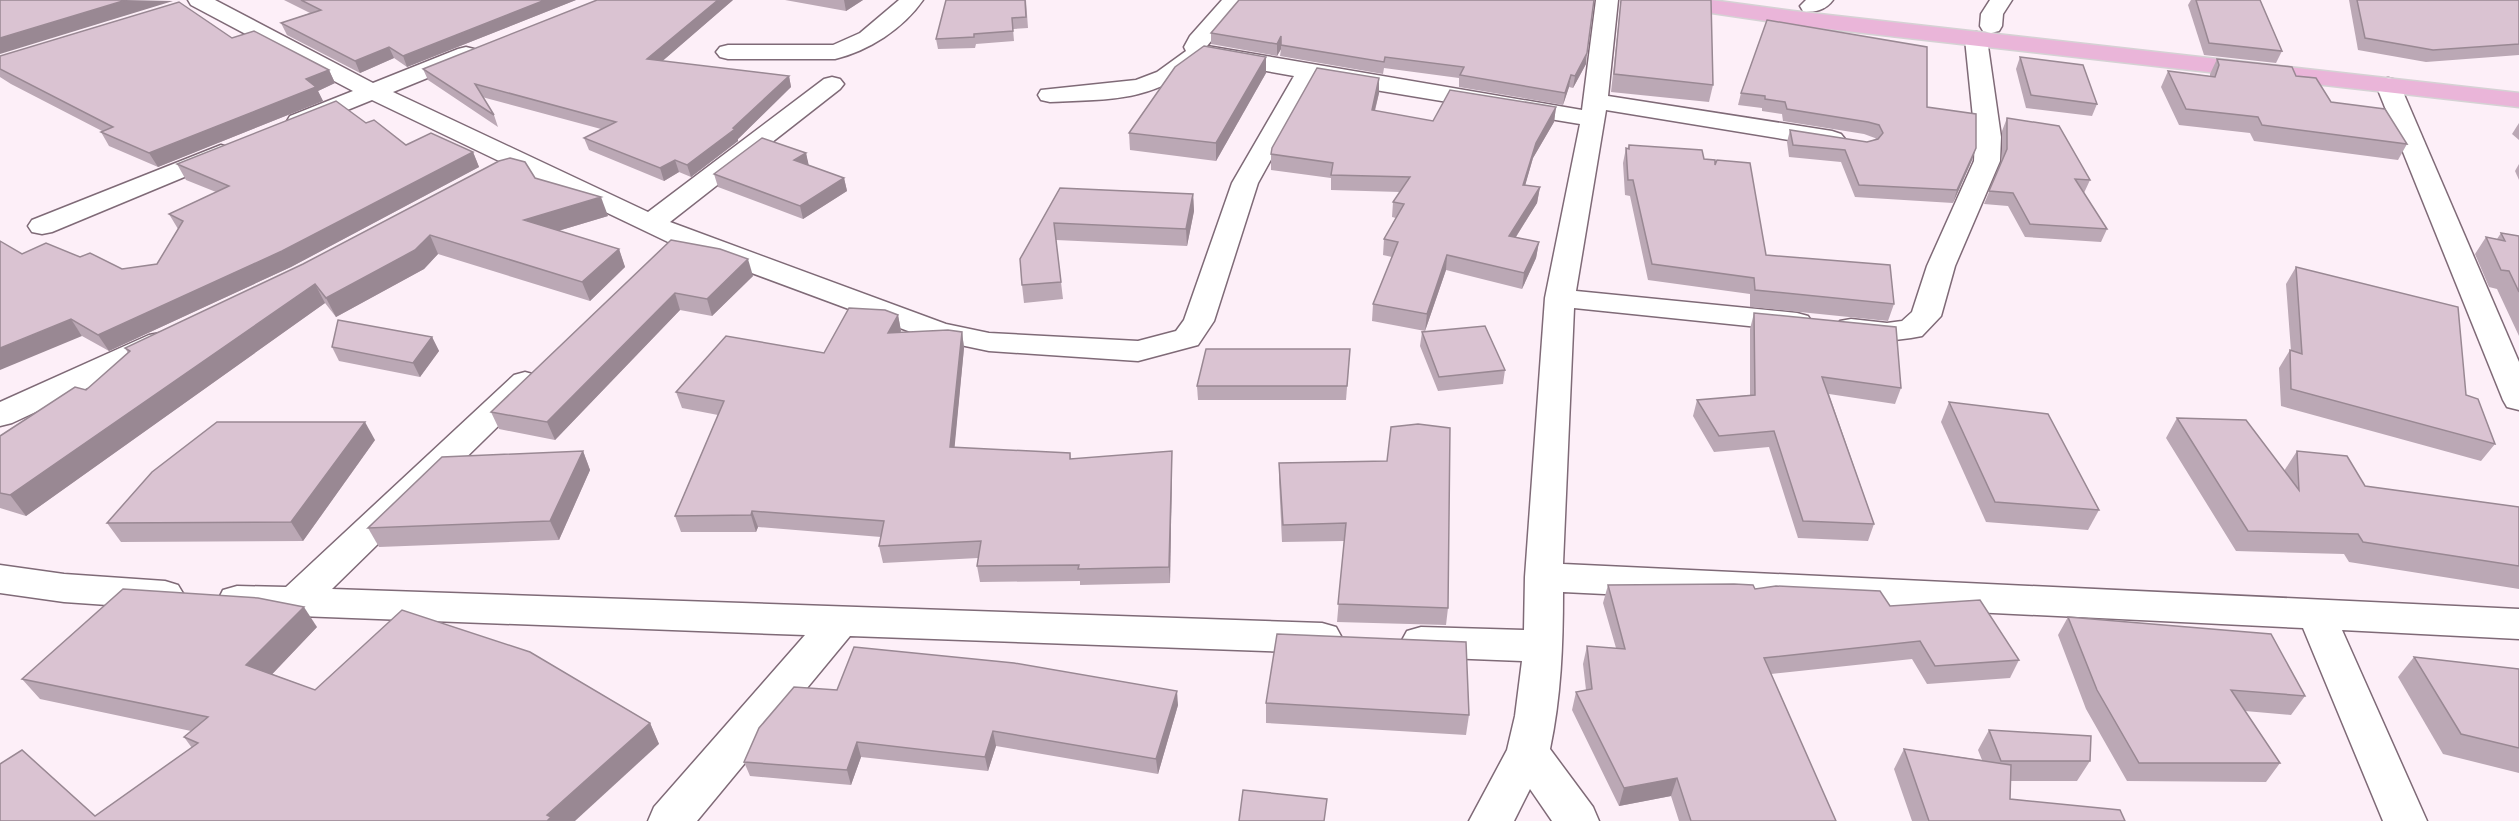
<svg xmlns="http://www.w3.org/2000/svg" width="2519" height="821" viewBox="0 0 2519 821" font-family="Mulish,sans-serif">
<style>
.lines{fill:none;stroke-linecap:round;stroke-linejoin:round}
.minor-casing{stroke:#7f6a77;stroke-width:3}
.major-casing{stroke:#d5d2d4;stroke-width:3}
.minor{fill:#fff;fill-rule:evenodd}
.major{fill:#eab5d9;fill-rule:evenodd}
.wall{fill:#bba8b5}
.shaded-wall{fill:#998893}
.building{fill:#dac3d2;stroke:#998893;stroke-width:1.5}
</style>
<rect width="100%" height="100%" fill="#fdeff8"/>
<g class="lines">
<defs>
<g id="minor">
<path d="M188 0H215L373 83 458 49 466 47 474 49 478 54 474 59 393 92 648 212 824 79 832 77 840 79 844 84 840 89 670 222 946 324 989 333 1138 341 1176 331 1184 320 1232 183 1294 76 1204 60C1151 102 1114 99 1050 102L1041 100 1038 95 1041 90 1136 80 1157 72 1186 51 1184 47 1190 36 1222 0H1245L1207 46 1582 110 1596 0H1618L1608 96 1832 131 1841 134 1845 139 1841 144 1832 147 1606 110 1576 291 1797 313 1808 316 1812 322 1808 328 1797 331 1574 308 1563 564 2519 609V639L2342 630 2427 821H2383L2303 628 1563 592C1563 645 1561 697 1550 749L1593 807 1599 821H1552L1530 789 1514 821H1469L1507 750 1515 716 1522 661 1421 657 1407 653 1401 642 1407 631 1421 627 1524 630 1525 577 1545 298 1580 124 1315 80 1258 183 1214 321 1198 345 1138 361 989 351 927 338 668 242 372 100 308 126 299 128 290 126 287 121 290 116 353 91 191 5Z"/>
<path d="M899 0H923C903 29 868 51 835 59H728L720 57 716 52 720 47 728 45H833L860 33Z"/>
<path d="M1806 0H1833C1826 10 1814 13 1803 11L1800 6Z"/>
<path d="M1990 0H2012L2003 14 2002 26 1999 31 1991 33 1983 31 1980 26 1981 14Z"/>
<path d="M1976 32 1984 34 1987 39 2001 137 2000 161 1955 266 1941 316 1922 336 1911 338 1887 341 1840 335 1836 328 1840 321 1851 319 1887 323 1902 321 1912 312 1927 266 1974 161 1975 137 1965 39 1968 34Z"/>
<path d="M2388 78 2396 80 2400 85 2519 362V410L2507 407 2503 400 2376 85 2380 80Z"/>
<path d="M221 145 230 148 234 153 230 158 52 232 42 234 32 232 28 226 32 220Z"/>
<path d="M160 333 171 335 176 342 171 349 12 423 0 426V402L149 335Z"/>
<path d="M525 372 536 375 541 382 536 389 332 589 1322 623 1336 627 1342 638 1336 649 1322 653 850 636 697 821H648L654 807 805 635 299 616 293 618 237 614 223 610 218 600 223 590 237 586 286 587 514 375Z"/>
<path d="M0 565 64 574 165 581 178 585 184 595 178 605 165 609 64 602 0 593Z"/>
</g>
<path id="major" d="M1653 0H1711L1793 11 2519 93V107L1793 25 1664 6 1656 5Z"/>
</defs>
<use href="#minor" class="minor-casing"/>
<use href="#major" class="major-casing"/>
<use href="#minor" class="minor"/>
<use href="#major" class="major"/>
</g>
<g class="wall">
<path d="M284 0H576L407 67 394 58 360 73 287 35 281 23 310 13Z"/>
<path d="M733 0 662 61 789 76 791 87 738 139V141L691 177 679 172 664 181 589 150 584 138 601 129 482 97 494 115 498 127 428 80 423 69Z"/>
<path d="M785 0H863L846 11Z"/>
<path d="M1026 0 1028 28 1013 29 1014 41 976 44 975 48 938 49 936 39Z"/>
<path d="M1621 0H1711L1713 85 1709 102 1611 92Z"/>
<path d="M2191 0H2260L2282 51 2276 63 2204 55 2188 5Z"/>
<path d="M2349 0H2519V55L2426 62 2358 50Z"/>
<path d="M1211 33 1586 64 1573 88 1569 87 1563 105 1459 87V78L1384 68 1383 74 1280 56 1281 49 1277 56 1211 44Z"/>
<path d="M232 38 329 70 335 83 318 91 323 101 158 167 109 146 101 132 102 131 11 84 0 77V56Z"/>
<path d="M1266 57V73L1216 161 1130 150 1129 133Z"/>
<path d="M2020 57 2097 104 2092 116 2026 108 2016 69Z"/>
<path d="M2217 59 2296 76 2331 102 2407 144 2398 160 2254 141 2250 133 2179 125 2161 87 2168 71 2210 76V74Z"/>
<path d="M1379 78V93L1375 111 1433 121 1556 107 1554 122 1533 158 1525 185 1540 187 1537 203 1516 237 1539 242 1536 258 1522 289 1446 270 1425 331 1372 321 1373 304 1392 257 1383 255 1384 239 1396 218 1392 217 1393 202 1400 192 1331 190V178L1271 170V154Z"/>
<path d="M1741 93 1927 107 1972 160 1953 203 1855 197 1841 162 1789 157 1787 142 1790 130 1867 142 1876 139 1875 138 1864 134 1783 121 1782 114 1762 111V108L1738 105Z"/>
<path d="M2007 118 2090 180 2084 193 2107 229 2101 242 2025 237 2008 206 1984 204 2002 161V131Z"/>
<path d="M366 123 406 145 473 152 479 167 291 267 109 351 82 336 22 254 80 257 122 269 157 264 178 229 169 214 216 192 186 180 177 164Z"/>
<path d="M2519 123V140L2512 134Z"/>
<path d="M1629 145 1704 159 1715 165 1766 255 1894 304 1888 321 1750 307V294L1648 280 1630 196 1625 195 1623 163 1626 148H1628Z"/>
<path d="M806 153 808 165 844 178 847 191 803 219 718 187 714 174Z"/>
<path d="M2519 164V180L2515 171Z"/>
<path d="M535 178 608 216 558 231 619 249 625 267 590 301 438 254 424 269 336 317 325 303 26 516 0 508V436L86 390 128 353 125 348Z"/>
<path d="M1060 188 1193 194 1194 211 1187 246 1056 240 1063 299 1024 303 1022 285Z"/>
<path d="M2501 233 2519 236V336L2497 289 2489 287 2475 254 2486 237 2497 239Z"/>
<path d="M671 240 753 276 712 316 680 310 555 440 499 429 491 412Z"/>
<path d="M2296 267 2466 395 2495 444 2481 461 2281 406 2279 368 2290 350 2291 351 2286 284Z"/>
<path d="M1754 313 1901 388 1895 404 1829 394 1874 524 1868 541 1798 538 1769 447 1714 452 1693 416 1697 400 1750 395V329Z"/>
<path d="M898 315 901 331 900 332H962L964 348 954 448 1070 453 1071 459 1172 467 1170 583 1080 585V581L980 582 977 566 978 558 883 563 879 546 881 537 758 527 756 532H681L675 516 718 415 682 408 676 392 824 353Z"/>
<path d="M1422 332 1505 370 1503 384 1438 391 1420 346Z"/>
<path d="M432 337 439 351 420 377 339 361 332 347Z"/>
<path d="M1350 349 1346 400H1198L1197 386Z"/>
<path d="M1949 402 2099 510 2088 530 1986 522 1941 422Z"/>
<path d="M2177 418 2284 471 2297 451 2365 486 2519 507V589L2349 562 2344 554 2236 551 2166 438Z"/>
<path d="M375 440 303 541 121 542 107 523Z"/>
<path d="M583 451 590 470 559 540 379 547 368 528Z"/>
<path d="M1279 463 1448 608 1446 625 1337 622 1344 541 1282 542 1279 480Z"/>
<path d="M1608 585 1755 589 1890 606 2019 660 2010 678 1927 684 1912 659 1771 674 1836 821H1679L1671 796 1619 806 1572 710 1576 692 1586 690 1583 664 1587 646 1616 648 1603 603Z"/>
<path d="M2068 617 2305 696 2291 715 2245 711 2280 763 2266 782 2127 781 2086 709 2058 635Z"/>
<path d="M317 627 272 674 315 690 650 723 659 744 95 816 192 748 184 737 191 731 40 699 22 679Z"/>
<path d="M2414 657 2519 669V773L2443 754 2398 677Z"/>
<path d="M837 690 1178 705 1158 774 996 746 988 771 861 757 851 785 750 776 744 762Z"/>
<path d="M1266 703 1469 715 1466 735 1266 723Z"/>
<path d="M1989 730 2090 761 2077 781H2011L2010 799 2125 821H1912L1894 769 1904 749 1982 760 1978 750Z"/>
</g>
<g class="shaded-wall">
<path d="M126 0 173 1 0 54V38Z"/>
<path d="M545 0H576L407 67 403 56Z"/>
<path d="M718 0H733L651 71 647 59Z"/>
<path d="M844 0H863L846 11Z"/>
<path d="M1281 36V49L1277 56V44Z"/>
<path d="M389 47 394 58 360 73 355 61Z"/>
<path d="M1587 53 1586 64 1573 88 1575 76Z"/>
<path d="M1266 57V73L1216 161V143Z"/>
<path d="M329 70 335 83 318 91 323 101 158 167 149 153 306 79Z"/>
<path d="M1571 75 1569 87 1563 105 1565 93Z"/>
<path d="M789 76 791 87 738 139V141L691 177 687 165 733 128Z"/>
<path d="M1379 78V93L1371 125 1372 110Z"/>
<path d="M1556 107 1554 122 1533 158 1521 200 1523 185 1536 143Z"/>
<path d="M1976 148 1972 160 1953 203 1957 190Z"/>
<path d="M473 152 479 167 291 267 109 351 98 335Z"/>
<path d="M806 153 809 166 794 160Z"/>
<path d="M675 160 679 172 664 181 660 168Z"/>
<path d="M844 178 847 191 803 219 800 206Z"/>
<path d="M1540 187 1537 203 1507 251 1509 236Z"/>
<path d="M1193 194 1194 211 1187 246 1186 229Z"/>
<path d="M601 197 608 216 531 239 524 220Z"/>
<path d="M430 235 438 254 424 269 336 317 326 298Z"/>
<path d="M1539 242 1536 258 1522 289 1524 273Z"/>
<path d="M619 249 625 267 590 301 582 282Z"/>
<path d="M1447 255 1446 270 1425 331 1427 314Z"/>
<path d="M748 259 753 276 712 316 707 299Z"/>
<path d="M315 284 325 303 26 516 10 495Z"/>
<path d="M675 293 680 310 555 440 547 422Z"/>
<path d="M898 315 901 331 892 349 888 333Z"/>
<path d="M71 319 82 336 0 370V348Z"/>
<path d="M962 332 964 348 953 464 950 447Z"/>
<path d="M432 337 439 351 420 377 413 363Z"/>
<path d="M365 422 375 440 303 541 291 522Z"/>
<path d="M583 451 590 470 559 540 550 521Z"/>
<path d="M1172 451V467L1170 583 1169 567Z"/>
<path d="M752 511 758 527 756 532 751 515Z"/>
<path d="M304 607 317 627 261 686 246 665Z"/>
<path d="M1177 691 1178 705 1158 774 1156 759Z"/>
<path d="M650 723 659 744 575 821H547V815Z"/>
<path d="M993 731 996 746 988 771 985 757Z"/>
<path d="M857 742 861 757 851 785 847 770Z"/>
<path d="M1677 778 1671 796 1619 806 1624 788Z"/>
</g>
<g class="building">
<path d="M0 0H126L0 38Z"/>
<path d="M301 0H545L403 56 389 47 355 61 281 23 321 10Z"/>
<path d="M597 0H718L647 59 789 76 733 128 735 129 687 165 675 160 660 168 584 138 616 122 475 84 494 115 423 69Z"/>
<path d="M946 0H1025L1026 17 1012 18 1013 31 974 34V37L936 39Z"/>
<path d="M1239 0H1594L1587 53 1575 76 1571 75 1565 93 1460 75 1464 67 1385 57 1384 62 1281 45V36L1277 44 1211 33Z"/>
<path d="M1621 0H1711L1713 85 1614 74Z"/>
<path d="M2196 0H2260L2282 51 2209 43Z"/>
<path d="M2357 0H2519V44L2433 50 2365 38Z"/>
<path d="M179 2 232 38 254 31 329 70 306 79 316 87 149 153 101 132 113 127 0 69V56Z"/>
<path d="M1767 20 1927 47V107L1976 114V148L1957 190 1859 185 1845 150 1793 145 1790 130 1867 142 1878 139 1883 133 1879 125 1868 122 1787 109 1785 102 1765 99V96L1741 93Z"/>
<path d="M1204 46 1266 57 1216 143 1129 133 1175 67Z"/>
<path d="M2020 57 2083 65 2097 104 2031 95Z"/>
<path d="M2217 59 2292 67 2296 76 2316 78 2331 102 2385 109 2407 144 2262 125 2258 117 2186 109 2168 71 2215 77 2219 65Z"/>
<path d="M1317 68 1379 78 1372 110 1433 121 1450 90 1556 107 1536 143 1523 185 1540 187 1509 236 1539 242 1524 273 1447 255 1427 314 1373 304 1398 242 1384 239 1404 204 1393 202 1410 177 1331 175 1333 163 1271 154 1272 148Z"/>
<path d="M336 101 366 123 374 120 406 145 431 133 473 152 282 251 98 335 71 319 0 348V241L22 254 46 243 80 257 90 253 122 269 157 264 183 221 169 214 229 186 177 164Z"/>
<path d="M2007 118 2059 126 2090 180 2075 179 2107 229 2030 224 2013 193 1989 191 2007 149Z"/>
<path d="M762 138 806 153 794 160 844 178 800 206 714 174Z"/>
<path d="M1629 145 1702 150 1704 159 1715 160V165L1717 160 1750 163 1766 255 1890 265 1894 304 1755 290 1754 278 1652 264 1633 180H1628L1626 148 1629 149Z"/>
<path d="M510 158 525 162 535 178 601 197 524 220 619 249 582 282 430 235 415 250 326 298 315 284 10 495 0 493V436L75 387 86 390 130 351 125 348 303 264 499 161Z"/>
<path d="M1060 188 1193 194 1186 229 1054 223 1061 282 1022 285 1020 259Z"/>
<path d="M2501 233 2519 236V292L2509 271 2501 270 2486 237 2505 241Z"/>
<path d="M671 240 720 249 748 259 707 299 675 293 547 422 491 412Z"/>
<path d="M2296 267 2458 307 2466 395 2478 399 2495 444 2291 389 2290 350 2302 354Z"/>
<path d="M849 308 885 310 898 315 888 333 948 330 962 332 950 447 1070 453V459L1172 451 1169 567 1078 569 1079 565 977 566 981 541 879 546 884 521 752 511 751 515 675 516 724 401 676 392 726 336 824 353Z"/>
<path d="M1754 313 1896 327 1901 388 1822 377 1874 524 1803 521 1774 431 1719 436 1697 400 1755 395Z"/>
<path d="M338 320 432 337 413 363 332 347Z"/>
<path d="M1485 326 1505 370 1439 377 1422 332Z"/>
<path d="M1206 349H1350L1347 386H1197Z"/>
<path d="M1949 402 2048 414 2099 510 1995 502Z"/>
<path d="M2177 418 2246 420 2299 490 2297 451 2347 456 2365 486 2519 507V566L2363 542 2358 534 2248 531Z"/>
<path d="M217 422H365L291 522 107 523 152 472Z"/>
<path d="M1418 424 1450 428 1448 608 1338 604 1346 523 1283 525 1279 463 1387 461 1391 427Z"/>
<path d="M583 451 550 521 368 528 442 457Z"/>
<path d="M1734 584 1753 585 1755 589 1776 586 1880 591 1890 606 1980 600 2019 660 1935 666 1920 641 1764 658 1836 821H1691L1677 778 1624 788 1576 692 1592 689 1587 646 1625 649 1608 585Z"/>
<path d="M123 589 258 598 304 607 246 665 315 690 402 610 530 652 650 723 547 815 551 817 547 821H0V764L22 750 95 816 198 743 184 737 208 717 22 679Z"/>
<path d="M2068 617 2271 634 2305 696 2231 690 2280 763H2139L2097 690Z"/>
<path d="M1277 634 1466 642 1469 715 1266 703Z"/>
<path d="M854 647 1014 663 1177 691 1156 759 993 731 985 757 857 742 847 770 744 762 759 728 794 687 837 690Z"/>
<path d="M2414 657 2519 669V748L2461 734Z"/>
<path d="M1989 730 2091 736 2090 761H2001Z"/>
<path d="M1904 749 2011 765 2010 799 2120 810 2125 821H1929Z"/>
<path d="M1243 790 1327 799 1324 821H1239Z"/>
</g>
</svg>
